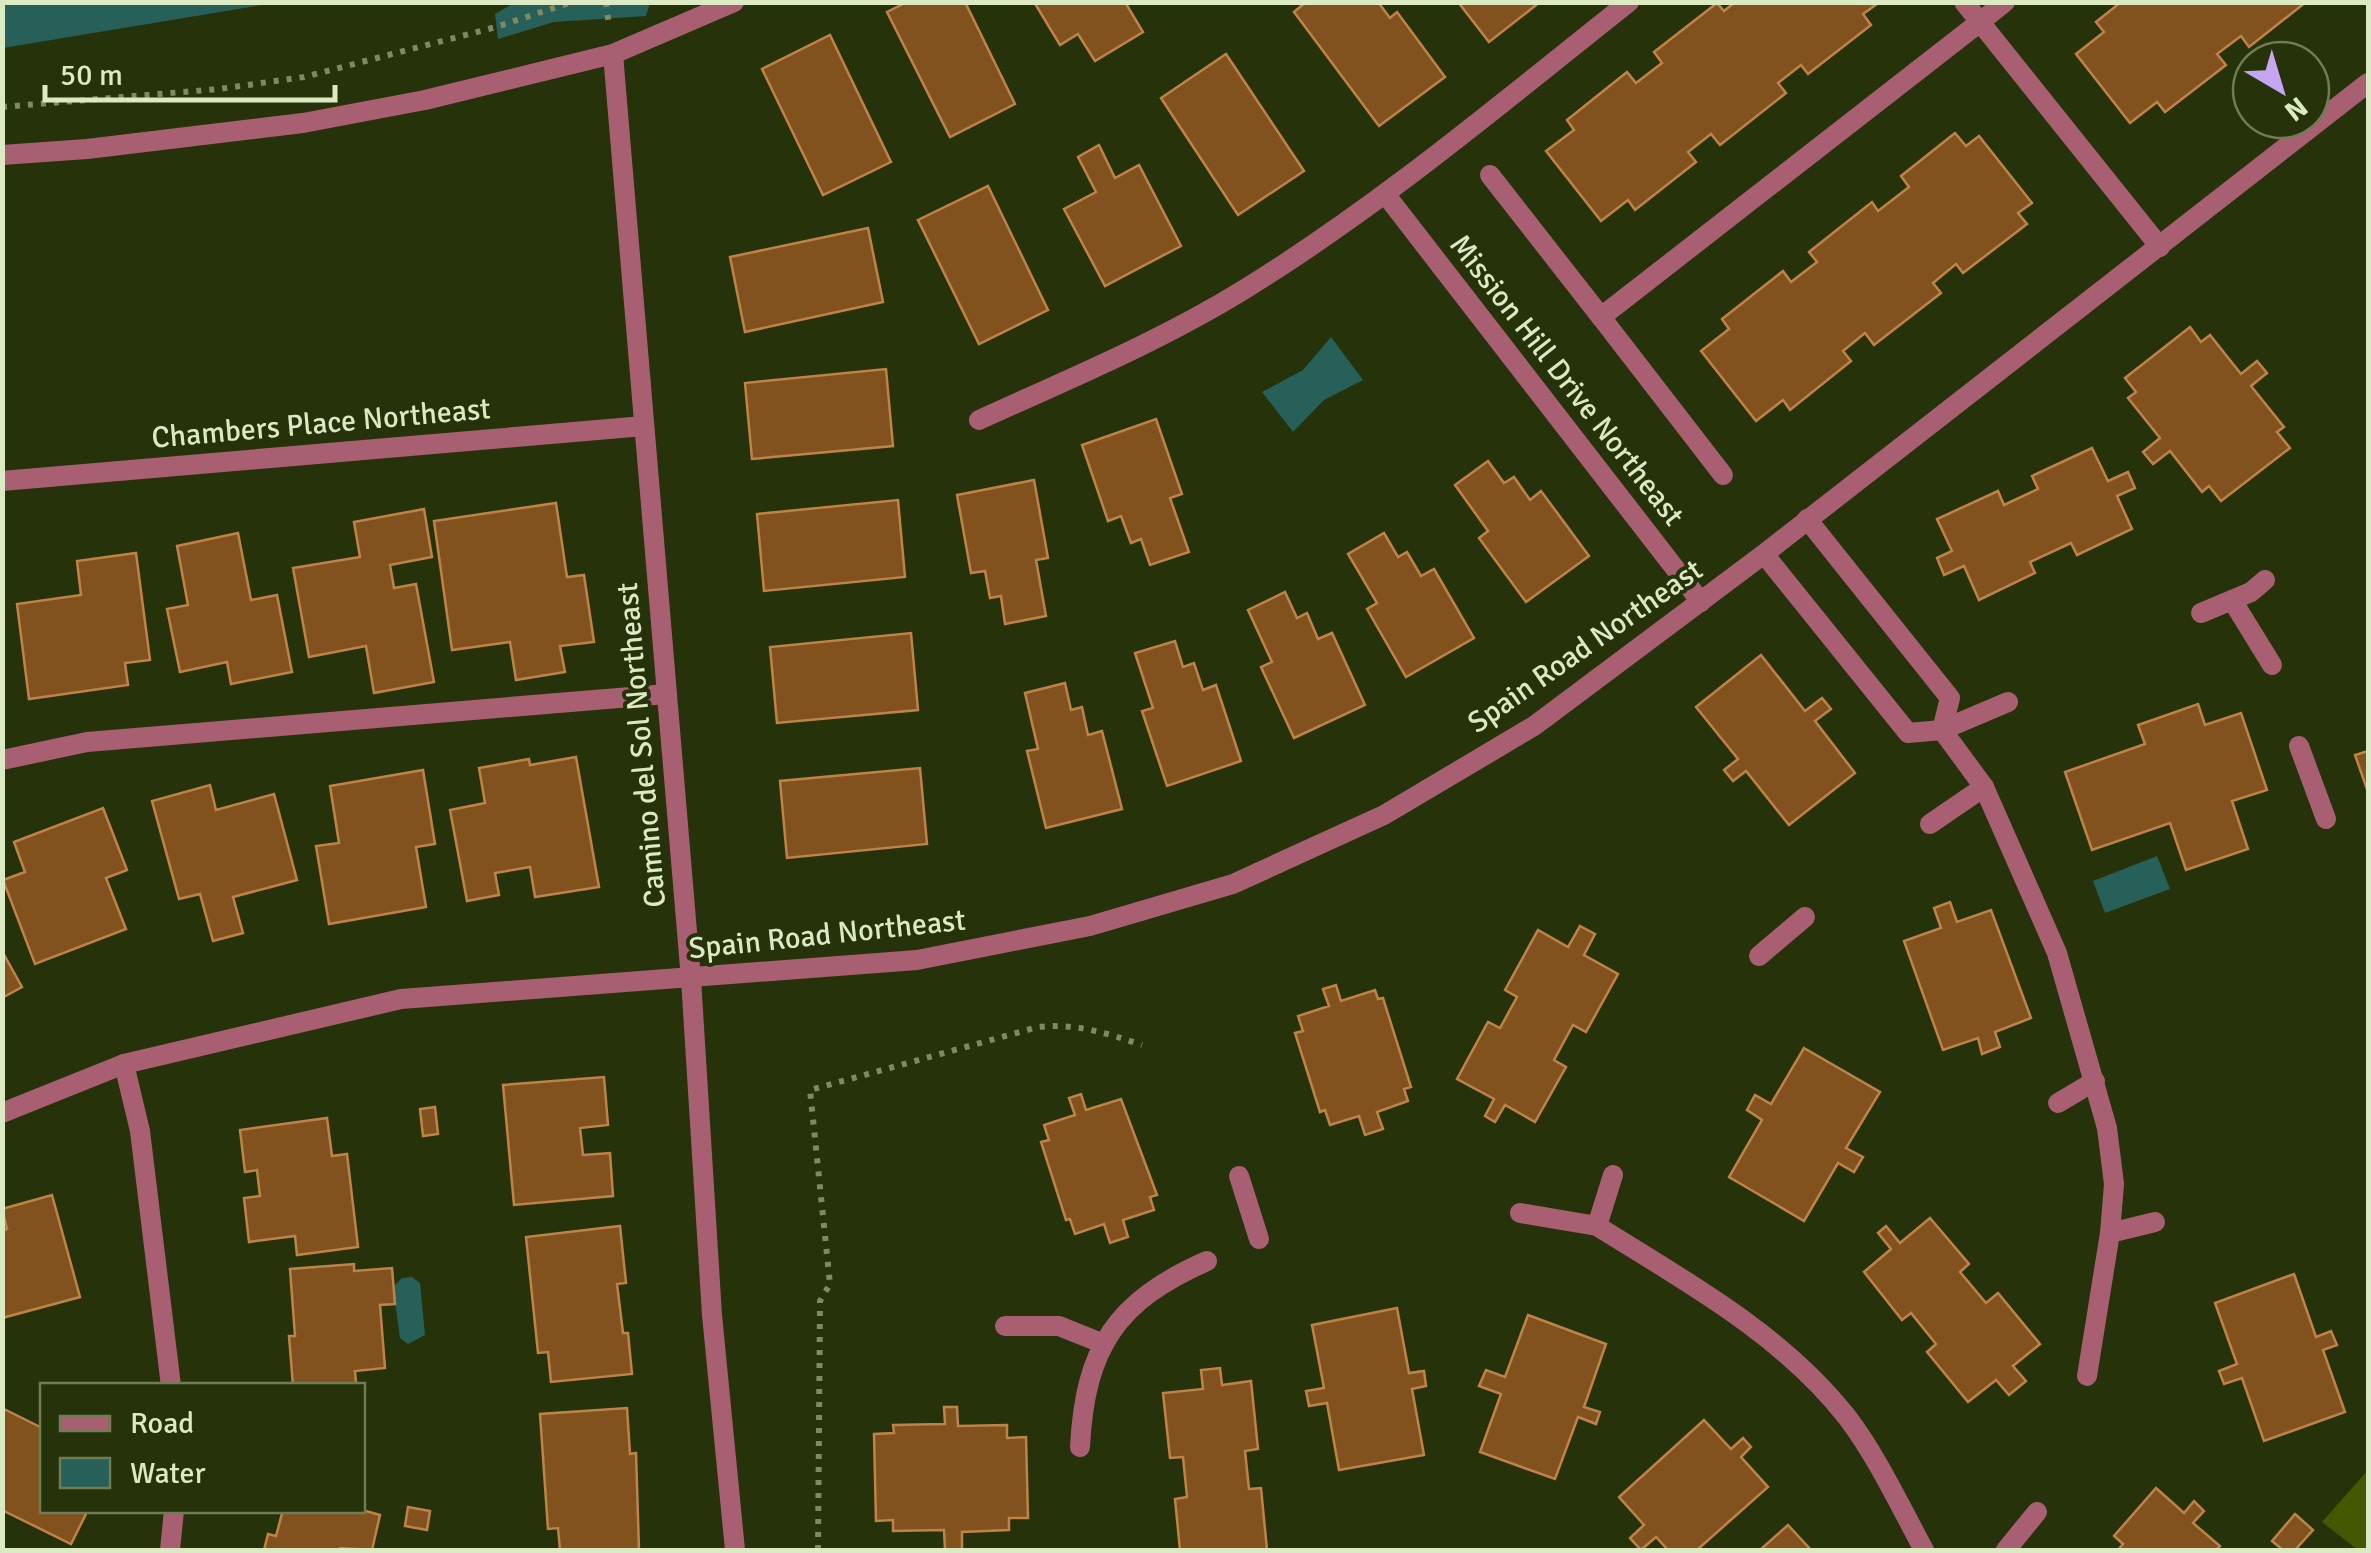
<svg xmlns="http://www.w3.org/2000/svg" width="2371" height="1553" viewBox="0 0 2371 1553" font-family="Signika,sans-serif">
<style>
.green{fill:#435800}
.water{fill:#266059}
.building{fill:#82521e;stroke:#bf8348;stroke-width:2.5}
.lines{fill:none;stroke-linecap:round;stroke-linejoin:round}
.path{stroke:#7d8a62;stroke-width:6;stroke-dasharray:5 8;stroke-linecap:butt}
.service{stroke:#a85f72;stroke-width:20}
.minor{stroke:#a85f72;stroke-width:20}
.tertiary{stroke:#a85f72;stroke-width:20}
.labels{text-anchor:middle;stroke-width:8;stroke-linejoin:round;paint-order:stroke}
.street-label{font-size:30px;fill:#dceac4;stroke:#263209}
</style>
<rect width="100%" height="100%" fill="#263209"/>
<path class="green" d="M2368 1470V1550H2358L2322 1522Z"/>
<g class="water">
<path d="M3 2H274V3L3 48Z"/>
<path d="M514 3V2L650 3 646 16 554 22 498 39 495 14Z"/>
<path d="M1331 337 1363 380 1324 400 1293 432 1262 392 1303 370Z"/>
<path d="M2157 856 2170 889 2105 913 2093 881Z"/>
<path d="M412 1277 420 1283 425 1335 408 1344 400 1338 393 1287 402 1278Z"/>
</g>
<g class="building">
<path d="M907 2H965L1015 104 950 137 887 12Z"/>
<path d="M1034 2H1125L1143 32 1095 61 1078 34 1060 45Z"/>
<path d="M1306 2H1378L1390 18 1397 12 1445 77 1379 126 1294 12Z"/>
<path d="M1458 2H1540L1489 42Z"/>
<path d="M1735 2 1877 4 1863 14 1871 25 1808 74 1801 65 1778 83 1786 93 1720 145 1711 134 1688 152 1696 162 1635 210 1628 200 1601 221 1546 151 1574 130 1567 120 1627 72 1636 83 1662 63 1654 52 1717 3 1724 11Z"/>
<path d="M2121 2H2306L2249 47 2241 36 2217 54 2226 65 2165 112 2157 102 2130 123 2076 54 2104 32 2096 22Z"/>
<path d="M830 35 891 162 823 195 762 69Z"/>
<path d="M1226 54 1304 171 1238 215 1161 98Z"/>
<path d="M1955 133 1966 146 1979 136 2032 203 2018 213 2027 224 1963 273 1956 264 1933 283 1941 293 1874 345 1865 333 1843 351 1851 361 1790 410 1783 400 1756 421 1701 351 1729 329 1722 319 1783 271 1791 282 1817 262 1809 252 1872 202 1878 211 1909 187 1901 176Z"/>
<path d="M1099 145 1115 178 1139 165 1181 246 1105 286 1064 209 1096 192 1078 157Z"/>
<path d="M988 186 1048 310 979 344 918 220Z"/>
<path d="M868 228 883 302 745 332 730 257Z"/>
<path d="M2190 327 2201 342 2210 335 2241 374 2257 361 2267 373 2251 386 2284 427 2277 432 2290 448 2221 501 2209 486 2202 492 2170 451 2153 464 2143 452 2160 438 2128 398 2136 392 2125 378Z"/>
<path d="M886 369 893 446 752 459 745 383Z"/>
<path d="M1156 419 1182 494 1170 498 1189 552 1150 565 1141 539 1131 543 1121 516 1108 521 1082 445Z"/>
<path d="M2092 448 2108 481 2128 472 2135 488 2117 496 2132 529 2077 555 2071 543 2030 562 2035 573 1979 600 1964 566 1944 575 1937 558 1952 551 1937 519 1998 491 2004 505 2038 489 2032 476Z"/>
<path d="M1488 461 1504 483 1514 477 1530 500 1541 491 1589 556 1526 602 1479 538 1488 531 1455 485Z"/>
<path d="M1034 480 1048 558 1036 560 1046 616 1005 624 1001 596 990 598 985 571 971 573 957 495Z"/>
<path d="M898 500 905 577 764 591 757 514Z"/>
<path d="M556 503 567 577 584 575 594 642 560 646 565 672 516 680 510 642 452 650 434 521Z"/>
<path d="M424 509 432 557 390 565 394 588 416 584 434 682 374 693 366 646 309 657 293 568 360 557 354 522Z"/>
<path d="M238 533 251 600 277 595 292 672 231 684 227 662 180 672 167 609 188 605 177 546Z"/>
<path d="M1384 533 1398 557 1407 552 1421 576 1434 569 1474 638 1406 677 1367 609 1377 603 1348 554Z"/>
<path d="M136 553 150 660 125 663 128 685 29 699 17 604 81 595 77 561Z"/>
<path d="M1285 592 1297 618 1307 613 1318 639 1332 633 1365 705 1294 738 1261 667 1272 662 1248 610Z"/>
<path d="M911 633 918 710 777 723 770 647Z"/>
<path d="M1175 641 1183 667 1194 663 1203 690 1216 685 1241 761 1167 786 1142 711 1153 708 1135 653Z"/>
<path d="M1761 655 1805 711 1822 698 1831 709 1815 721 1855 773 1789 825 1746 771 1733 781 1724 770 1738 759 1696 707Z"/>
<path d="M1065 683 1071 710 1082 707 1088 735 1102 731 1122 809 1046 828 1027 751 1038 749 1025 693Z"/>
<path d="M2198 704 2205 725 2241 713 2267 790 2232 801 2248 849 2186 870 2170 823 2092 850 2065 772 2145 744 2138 725Z"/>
<path d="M2368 751V792L2355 755Z"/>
<path d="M576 757 599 887 535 897 530 867 495 873 499 895 467 901 450 810 485 803 479 768 529 759 530 765Z"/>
<path d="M920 768 927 844 787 858 780 781Z"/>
<path d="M423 770 435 844 416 847 426 907 329 924 316 846 339 843 330 786Z"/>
<path d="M210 785 216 810 274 794 297 880 233 897 243 933 213 941 200 894 179 899 152 801Z"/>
<path d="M103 808 127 870 106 878 126 929 35 964 3 880 25 872 14 842Z"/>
<path d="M1950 902 1957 922 1991 910 2031 1018 1995 1032 2000 1047 1982 1054 1978 1038 1943 1050 1904 941 1941 928 1934 908Z"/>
<path d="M1580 926 1595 934 1584 955 1618 974 1586 1032 1573 1025 1554 1060 1566 1067 1535 1122 1505 1105 1495 1122 1485 1116 1494 1099 1457 1079 1488 1022 1500 1028 1517 997 1505 990 1538 930 1568 947Z"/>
<path d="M2 951 22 987 2 998Z"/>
<path d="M1336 985 1341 1001 1375 990 1378 999 1383 998 1411 1087 1404 1089 1408 1101 1377 1112 1383 1129 1365 1135 1359 1116 1330 1125 1325 1110 1320 1112 1295 1033 1303 1031 1298 1016 1329 1006 1323 989Z"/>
<path d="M1804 1048 1880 1092 1846 1148 1863 1157 1854 1172 1838 1163 1804 1221 1729 1177 1762 1120 1747 1110 1755 1095 1771 1104Z"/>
<path d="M604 1077 608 1125 580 1128 583 1155 610 1153 613 1196 514 1205 503 1085Z"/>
<path d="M1081 1094 1086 1110 1121 1099 1157 1195 1150 1197 1154 1210 1123 1220 1128 1237 1110 1243 1104 1224 1075 1234 1070 1219 1066 1220 1041 1142 1049 1140 1044 1125 1075 1115 1069 1098Z"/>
<path d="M435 1107 438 1134 423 1136 420 1109Z"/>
<path d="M327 1118 332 1156 347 1154 358 1247 297 1255 295 1236 249 1242 244 1198 260 1196 257 1170 245 1172 240 1130Z"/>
<path d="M52 1195 80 1297 2 1318V1231L7 1229 2 1209Z"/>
<path d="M1930 1218 1969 1264 1960 1272 1986 1303 1998 1293 2040 1344 2013 1366 2026 1381 2009 1395 1996 1380 1968 1402 1927 1352 1936 1344 1911 1313 1902 1320 1864 1272 1891 1249 1878 1233 1886 1226 1900 1243Z"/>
<path d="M620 1226 626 1283 617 1284 623 1333H628L632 1374 551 1382 548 1352 538 1353 526 1237Z"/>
<path d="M354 1264V1271L392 1268 395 1304 380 1305 385 1368 355 1371 356 1383 293 1386 289 1336H295L290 1269Z"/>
<path d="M2294 1274 2316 1337 2331 1331 2337 1345 2323 1350 2345 1412 2264 1441 2242 1378 2224 1384 2219 1371 2237 1364 2215 1303Z"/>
<path d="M1397 1308 1409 1373 1424 1371 1426 1386 1412 1389 1424 1455 1339 1470 1327 1403 1309 1406 1306 1391 1324 1388 1312 1325Z"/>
<path d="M1528 1315 1606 1344 1584 1407 1600 1412 1596 1424 1578 1417 1555 1479 1480 1452 1501 1394 1479 1386 1486 1370 1505 1377Z"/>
<path d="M1220 1368 1222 1385 1251 1381 1258 1449 1245 1451 1249 1489 1261 1488 1267 1550H1180L1175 1499 1187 1497 1183 1457 1170 1458 1163 1393 1203 1389 1201 1370Z"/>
<path d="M944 1407H957L958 1426 1007 1425V1438L1026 1437 1028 1518H1009V1530L962 1532V1549L945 1550 944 1530 893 1531V1520L876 1521 874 1434 894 1433 893 1425 945 1424Z"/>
<path d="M2 1408 42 1428V1510H88L71 1544 2 1510Z"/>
<path d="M627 1408 630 1454 636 1453 639 1550H560L558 1528 548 1529 540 1414Z"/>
<path d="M1704 1420 1731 1449 1743 1438 1751 1447 1741 1457 1768 1487 1697 1550H1668L1656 1537 1641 1550 1630 1538 1644 1525 1619 1497Z"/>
<path d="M2156 1488 2184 1513 2194 1501 2204 1511 2193 1523 2220 1546 2216 1550H2118L2123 1544 2114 1536Z"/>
<path d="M408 1507 430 1511 427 1530 405 1526Z"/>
<path d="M283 1510H362L380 1515 372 1550 340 1548 339 1550H264L268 1534 276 1536Z"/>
<path d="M2295 1514 2313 1530 2295 1550H2283L2272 1541Z"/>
<path d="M1788 1525 1811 1550H1760Z"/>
</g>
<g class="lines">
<g class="path">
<path d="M606 2 609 26"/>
<path d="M2 107 219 89 304 77 496 27 572 2"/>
<path d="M818 1550 820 1301 830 1284 810 1090 1038 1027C1076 1023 1106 1033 1142 1045"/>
</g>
<g class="service">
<path d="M2005 2 1980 22 2160 247"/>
<path d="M1490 175 1601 317 1980 22 1964 2"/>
<path d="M1601 317 1723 475"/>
<path d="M1764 554 1908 733 1942 730 1950 698 1807 519"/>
<path d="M2232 600 2272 665"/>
<path d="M2201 613 2251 592 2265 580"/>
<path d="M2008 702 1942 730 1984 787 2057 953 2107 1128 2114 1184 2110 1233 2087 1376"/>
<path d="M2299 746 2326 819"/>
<path d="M2 760 87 742 667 694"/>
<path d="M1930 824 1984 787"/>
<path d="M1759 956 1805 917"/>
<path d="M2058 1103 2095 1081"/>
<path d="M1239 1176 1259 1239"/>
<path d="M1520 1213 1597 1226 1613 1175"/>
<path d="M1597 1226C1685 1281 1782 1334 1847 1417 1878 1458 1900 1506 1924 1550"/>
<path d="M2110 1233 2155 1222"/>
<path d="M1005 1326H1059L1104 1344"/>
<path d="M1080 1447C1085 1348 1116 1301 1207 1261"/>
<path d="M2006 1550 2037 1512"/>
</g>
<g class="minor">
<path d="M613 54 691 979 712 1315 735 1550"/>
<path d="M2 155 87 149 303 123 425 100 613 54 734 2"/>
<path d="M1386 195 1701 602"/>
<path d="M979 420C1069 379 1161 341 1245 289 1381 205 1504 101 1629 2"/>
<path d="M2 481 644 426"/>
<path d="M124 1064 140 1131 171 1386"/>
<path d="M170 1550 174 1510"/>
</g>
<path class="tertiary" d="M2 1113 124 1064 401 999 917 960 1090 926 1233 884 1384 815 1534 726 1764 554 2368 83"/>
</g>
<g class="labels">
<g class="street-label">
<text transform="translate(1567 380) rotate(52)" y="10">Mission Hill Drive Northeast</text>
<text transform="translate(321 423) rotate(-5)" y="10">Chambers Place Northeast</text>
<text transform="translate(1585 646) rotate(-35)" y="10">Spain Road Northeast</text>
<text transform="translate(641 745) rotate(-95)" y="10">Camino del Sol Northeast</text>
<text transform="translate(827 934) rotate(-6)" y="10">Spain Road Northeast</text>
</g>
</g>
<rect width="2371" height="1553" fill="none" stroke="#dceac4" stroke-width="10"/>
<rect x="40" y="1383" width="325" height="130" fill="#263209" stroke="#6f7c54" stroke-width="2.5"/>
<rect x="60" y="1416" width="50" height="15" fill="#a85f72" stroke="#6f7c54" stroke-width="2.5"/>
<text x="130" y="1433" font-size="30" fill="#dceac4">Road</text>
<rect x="60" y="1458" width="50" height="30" fill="#266059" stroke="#6f7c54" stroke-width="2.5"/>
<text x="130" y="1483" font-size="30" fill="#dceac4">Water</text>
<g transform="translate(2281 90) rotate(142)"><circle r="48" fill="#263209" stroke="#6f7c54" stroke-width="2.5"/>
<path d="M0-8L18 38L0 25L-18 38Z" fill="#c6a6f0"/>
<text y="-15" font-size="28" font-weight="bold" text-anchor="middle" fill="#dceac4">N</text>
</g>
<path d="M45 85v15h290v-15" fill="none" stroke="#dceac4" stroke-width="5"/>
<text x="60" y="85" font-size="30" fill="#dceac4" stroke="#263209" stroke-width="8" paint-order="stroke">50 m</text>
</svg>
